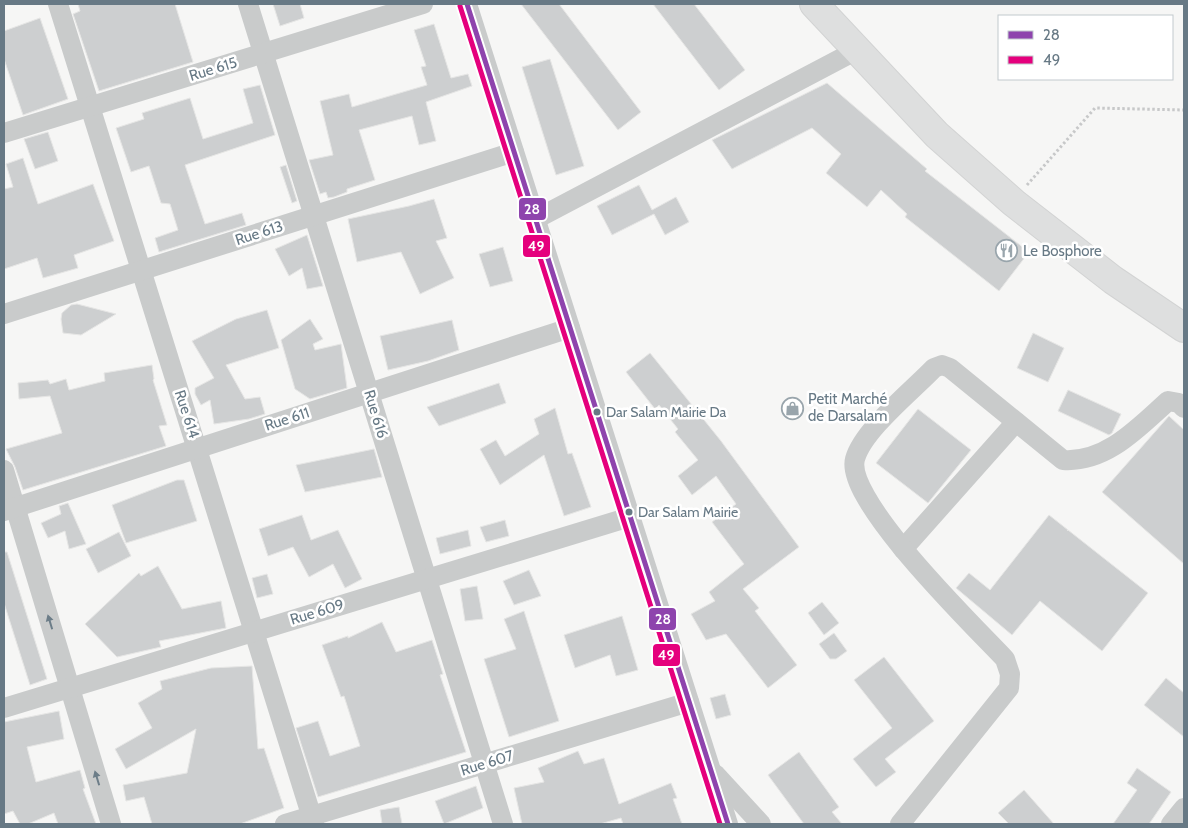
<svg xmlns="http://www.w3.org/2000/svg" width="1188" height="828" viewBox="0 0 1188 828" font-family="Cabin,sans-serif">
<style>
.building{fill:#cdcfd0;stroke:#e6e6e5}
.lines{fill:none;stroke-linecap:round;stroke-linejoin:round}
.highway-casing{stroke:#d2d3d3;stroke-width:30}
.path{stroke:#c7c8c9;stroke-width:3;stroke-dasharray:2.5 2.5;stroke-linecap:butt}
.minor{stroke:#c9cbcb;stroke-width:20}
.highway{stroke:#dedfdf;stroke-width:28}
.bus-1-casing{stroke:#fff;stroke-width:9}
.bus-2-casing{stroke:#fff;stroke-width:9}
.bus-1{stroke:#8e44ad;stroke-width:5}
.bus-2{stroke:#e5007d;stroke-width:5}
.oneway{fill:#6c7d88}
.bus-dot{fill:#677985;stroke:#fff;stroke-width:2}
.labels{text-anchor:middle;stroke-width:5;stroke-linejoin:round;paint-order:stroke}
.bus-label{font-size:14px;fill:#677985;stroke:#fff;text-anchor:start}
.street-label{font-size:15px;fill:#677985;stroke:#fff}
.poi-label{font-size:15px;fill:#677985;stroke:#fff;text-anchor:start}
.line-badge{stroke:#fff;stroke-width:2}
.badge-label{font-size:14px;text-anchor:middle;font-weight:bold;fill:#fff}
</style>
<rect width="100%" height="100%" fill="#f6f6f5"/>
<g class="building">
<path d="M78 4H175L193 62 99 91 73 14 80 11Z"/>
<path d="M273 4H300L304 18 280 26Z"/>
<path d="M521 4H559L641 112 618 130Z"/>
<path d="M653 4H694L745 70 719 90Z"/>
<path d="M40 18 68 99 23 115 4 59V31Z"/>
<path d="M434 24 451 78 468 74 472 86 426 102 436 141 419 145 412 116 359 130 375 180 347 189V192L334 197 328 198 326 192 320 194 309 160 333 155 320 101 349 94 352 107 427 85 421 67 426 66 414 30Z"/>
<path d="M550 59 584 166 556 175 522 67Z"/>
<path d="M827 83 927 169 925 171 1029 252 999 291 905 217 907 214 881 190 867 207 826 173 841 154 812 128 732 169 712 140Z"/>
<path d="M260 85 275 135 185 165 205 224 242 213 246 225 159 252 155 238 178 230 170 204 161 203 149 166 131 172 116 128 144 119 142 113 190 98 203 139 253 123 243 89Z"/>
<path d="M48 132 58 161 35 169 24 139Z"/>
<path d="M23 158 38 204 93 184 114 241 74 255 78 268 43 278 37 258 4 269V189L13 187 6 164Z"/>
<path d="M286 165 297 201 292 203 280 167Z"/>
<path d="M639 185 652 210 676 197 689 222 665 235 654 214 612 235 597 206Z"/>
<path d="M434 199 447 238 436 241 454 278 420 294 401 252 357 262 348 219 409 206Z"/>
<path d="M307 235 323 286 307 289 302 268 289 276 275 249Z"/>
<path d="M503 247 513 281 490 287 479 254Z"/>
<path d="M77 304 116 314 81 335 63 333 61 319 62 313 71 305Z"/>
<path d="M267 310 279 348 226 365 245 399 260 397 265 414 249 419 214 424 210 400 201 405 195 394V388L214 378 192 341 236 319Z"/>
<path d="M310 319 323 339 313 344 315 350 341 344 347 388 310 399 295 389 281 340Z"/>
<path d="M452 320 459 350 428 361 388 370 380 336Z"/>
<path d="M1033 333 1064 348 1048 382 1017 368Z"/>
<path d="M650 353 721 441 799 547 743 589 759 608 755 611 797 665 768 688 726 634 706 640 691 614 715 601 709 592 744 564 712 522 736 504 716 476 692 495 678 476 698 460 675 432 678 429 659 405 655 409 626 372Z"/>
<path d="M152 365 154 379 153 380 167 425 159 426 166 446 23 490 15 467 6 449 62 433 50 396 19 399 18 383 48 380 50 384 66 379 69 390 105 381 104 373Z"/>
<path d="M499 383 506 403 439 426 427 407Z"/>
<path d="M1068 390 1121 414 1112 433 1109 435 1058 411Z"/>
<path d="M555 408 568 454 572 453 591 507 564 516 544 455 500 485 480 449 496 440 505 456 539 434 534 419Z"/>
<path d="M918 409 971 450 928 503 876 463Z"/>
<path d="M1169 416 1184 430V564L1102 492Z"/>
<path d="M374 449 382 477 305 492 296 465Z"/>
<path d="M177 480H184L197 521 126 543 112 505Z"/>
<path d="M68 503 86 544 69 549 65 531 48 538 41 523 61 514 59 506Z"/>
<path d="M302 515 311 540 338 530 362 579 345 588 333 564 309 577 293 547 268 556 259 529Z"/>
<path d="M1049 515 1068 530 1067 531 1068 530 1148 593 1102 651 1040 601 1012 635 956 588 969 573 990 590Z"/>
<path d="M505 520 509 536 486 542 480 527Z"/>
<path d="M468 530 471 546 440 554 436 538Z"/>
<path d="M119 532 131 556 98 573 86 549Z"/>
<path d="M4 552H7L47 679 30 685 4 603Z"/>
<path d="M158 566 182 609 221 601 226 628 159 641 161 647 117 657 85 624 139 573 141 576Z"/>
<path d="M529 570 541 596 514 605 503 581Z"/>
<path d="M267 574 273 594 257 598 252 578Z"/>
<path d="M477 586 483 619 465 621 460 589Z"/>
<path d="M822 602 839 623 824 635 808 613Z"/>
<path d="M524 611 559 721 509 737 484 659 516 649 504 619Z"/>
<path d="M622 616 638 670 616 676 610 655 575 668 564 635Z"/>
<path d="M382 622 396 652 432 640 443 674 440 675 466 752 318 797 296 728 318 721 330 756 360 746 344 696 341 697 322 645 348 636V638Z"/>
<path d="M834 633 847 651 836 659H830L819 644Z"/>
<path d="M884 657 934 721 885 759 896 772 876 787 853 759 892 728 854 680Z"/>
<path d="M252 666 258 749 264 748 284 808 240 824H152L144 797 126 801 123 785 187 773 196 729 126 769 115 749 152 728 138 703 162 689 160 681 211 668Z"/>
<path d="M1166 678 1184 693V737L1144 705Z"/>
<path d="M725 694 731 715 716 719 710 698Z"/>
<path d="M59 711 64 739 27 747 36 782 80 770 85 788 83 789 96 824H58L54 813 28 824H20L13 811 4 814V722Z"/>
<path d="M578 751 584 764 604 758 619 804 671 783 677 798 673 799 682 824H623L621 818 600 824H522L514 788 544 782 538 768Z"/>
<path d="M799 752 839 807 832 812 842 824H804L768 775Z"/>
<path d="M1137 768 1171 792 1149 824H1113L1137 790 1127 783Z"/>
<path d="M476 786 483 808 444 824 435 801Z"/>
<path d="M1024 790 1054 824H1009L998 813Z"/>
<path d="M399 807 402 824H382L380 810Z"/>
</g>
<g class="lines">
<defs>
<path id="highway" d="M814 4 937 135 1014 203 1113 280 1184 328"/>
</defs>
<use href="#highway" class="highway-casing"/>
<path class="path" d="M1027 185 1095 108 1184 110"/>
<g class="minor">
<path d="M58 4 314 824"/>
<path d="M248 4 503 824"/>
<path d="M467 4 728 824"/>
<path d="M4 133 423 4"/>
<path d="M536 219 857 50"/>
<path d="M4 314 514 152"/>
<path d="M4 470 111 824"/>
<path d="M4 511 570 328"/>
<path d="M903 549 1016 422"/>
<path d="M4 708 630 517"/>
<path d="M715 774 761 824"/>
<path d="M285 824 689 702"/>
<path d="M900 824 1009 688 1010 674 1005 659C975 627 844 500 855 459 863 430 912 391 934 368L942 365 950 368 1063 460C1106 463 1138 428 1168 401L1179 403 1184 408"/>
<path d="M1171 824 1184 808"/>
</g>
<use href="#highway" class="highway"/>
<defs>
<path id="bus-1" d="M467 4 728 824"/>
<path id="bus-2" d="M460 6 720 824"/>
</defs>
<use href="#bus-1" class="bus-1-casing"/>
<use href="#bus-2" class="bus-2-casing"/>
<use href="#bus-1" class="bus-1"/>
<use href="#bus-2" class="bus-2"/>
</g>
<defs><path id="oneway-solid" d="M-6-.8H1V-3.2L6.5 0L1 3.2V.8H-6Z" transform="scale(1.25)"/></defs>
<g class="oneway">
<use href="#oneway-solid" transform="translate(50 622) rotate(-107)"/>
<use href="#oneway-solid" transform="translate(97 778) rotate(-107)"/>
</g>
<defs>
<symbol id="restaurant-ring" viewBox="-11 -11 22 22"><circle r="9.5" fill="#fff" stroke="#99a5ac" stroke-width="1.5"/><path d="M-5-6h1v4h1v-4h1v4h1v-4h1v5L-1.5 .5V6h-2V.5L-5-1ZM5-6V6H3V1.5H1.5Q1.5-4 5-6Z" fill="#99a5ac"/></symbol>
<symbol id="shop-ring" viewBox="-11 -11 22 22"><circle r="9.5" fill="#fff" stroke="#99a5ac" stroke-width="1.5"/><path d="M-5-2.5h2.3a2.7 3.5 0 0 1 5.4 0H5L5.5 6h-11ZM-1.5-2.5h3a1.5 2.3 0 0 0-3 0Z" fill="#99a5ac"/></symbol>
</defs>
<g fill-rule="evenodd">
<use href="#restaurant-ring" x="994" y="238" width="25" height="25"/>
<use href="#shop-ring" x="780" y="396" width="25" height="25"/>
</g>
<g class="bus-dot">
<circle cx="597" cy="412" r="4.5"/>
<circle cx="629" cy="512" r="4.5"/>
</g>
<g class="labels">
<g class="bus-label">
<text x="606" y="417">Dar Salam Mairie Da</text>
<text x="638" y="517">Dar Salam Mairie</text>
</g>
<g class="street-label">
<text transform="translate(213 69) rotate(-17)" y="5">Rue 615</text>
<text transform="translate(259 233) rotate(-18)" y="5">Rue 613</text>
<text transform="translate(187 414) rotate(72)" y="5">Rue 614</text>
<text transform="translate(376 414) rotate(73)" y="5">Rue 616</text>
<text transform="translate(287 419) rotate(-18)" y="5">Rue 611</text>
<text transform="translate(317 612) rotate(-17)" y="5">Rue 609</text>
<text transform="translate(487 763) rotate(-17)" y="5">Rue 607</text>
</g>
<g class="poi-label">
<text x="1023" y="256">Le Bosphore</text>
<text x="808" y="404">Petit Marché<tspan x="808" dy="17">de Darsalam</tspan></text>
</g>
</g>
<g class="line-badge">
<rect x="518" y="197" width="29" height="24" rx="5" fill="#8e44ad"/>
<rect x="522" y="234" width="29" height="24" rx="5" fill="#e5007d"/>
<rect x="648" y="607" width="29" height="24" rx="5" fill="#8e44ad"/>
<rect x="652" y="643" width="29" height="24" rx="5" fill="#e5007d"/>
</g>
<g class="badge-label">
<text x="532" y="214">28</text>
<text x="536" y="251">49</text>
<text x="663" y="624">28</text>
<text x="666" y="660">49</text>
</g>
<rect width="1188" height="828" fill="none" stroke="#677985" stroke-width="10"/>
<rect x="998" y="15" width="175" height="65" fill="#ffffff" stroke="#c2c9ce"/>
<rect x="1008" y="31" width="25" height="8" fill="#8e44ad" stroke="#c2c9ce"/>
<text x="1043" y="40" font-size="15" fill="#677985">28</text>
<rect x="1008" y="56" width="25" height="8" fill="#e5007d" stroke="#c2c9ce"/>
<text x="1043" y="65" font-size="15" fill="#677985">49</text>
</svg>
